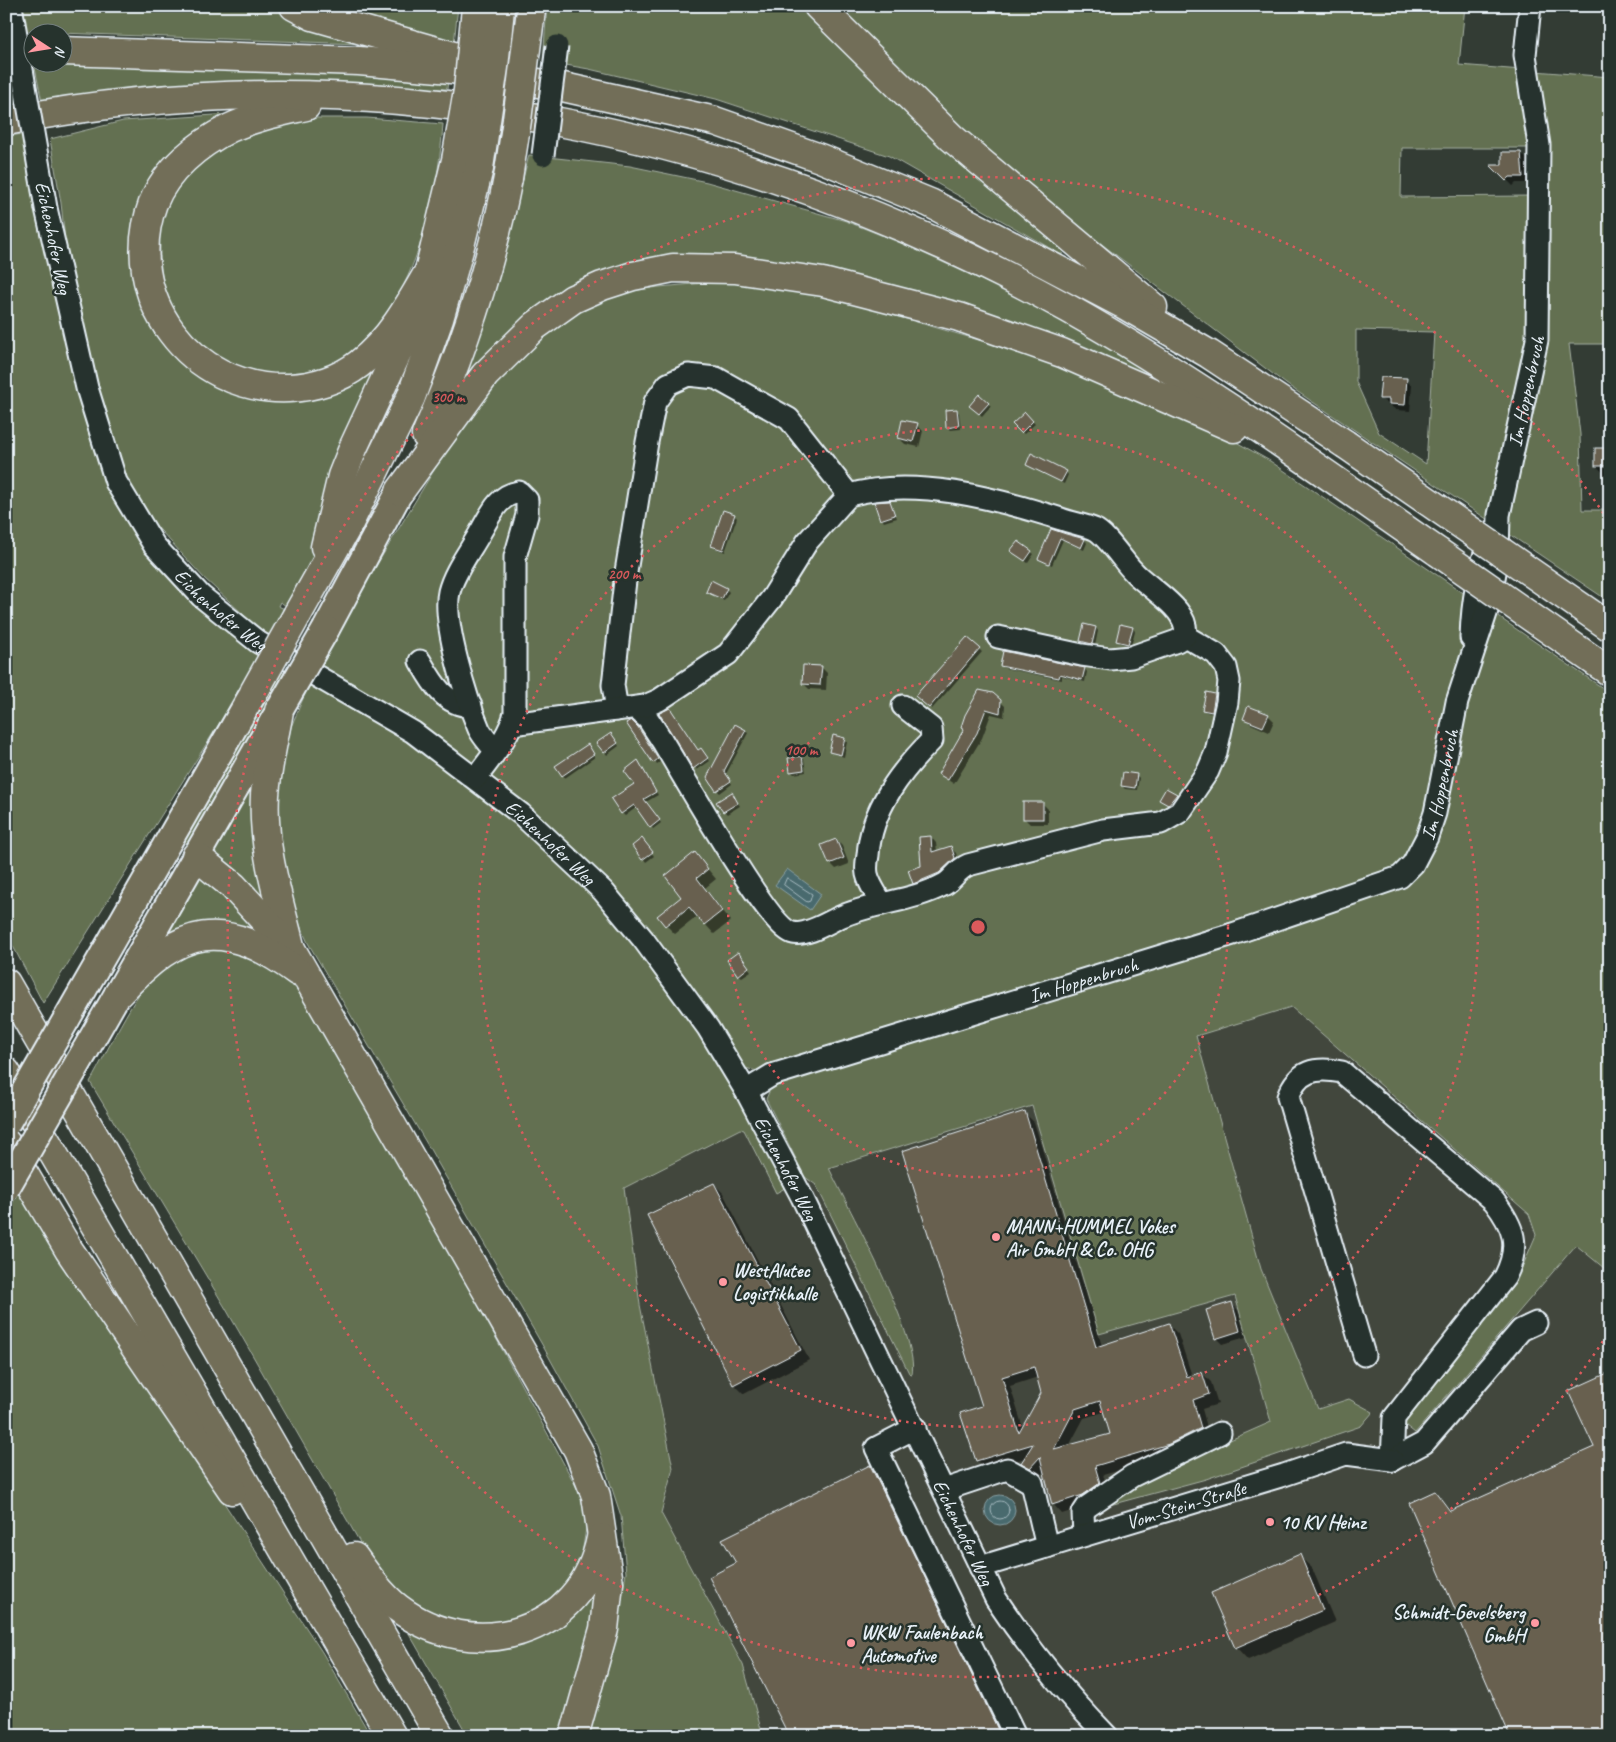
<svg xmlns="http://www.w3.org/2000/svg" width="1616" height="1742" viewBox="0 0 1616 1742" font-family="Caveat,sans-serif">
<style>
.built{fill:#43473c}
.green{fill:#637051;stroke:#a6b0a4;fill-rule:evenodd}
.water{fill:#486a6e;stroke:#88a0a5}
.shadow{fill:#0007;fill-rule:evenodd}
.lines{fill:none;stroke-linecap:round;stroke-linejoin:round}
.shore{stroke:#a8bbc1;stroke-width:1}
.building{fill:#676150;stroke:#e8f1f8;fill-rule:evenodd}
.minor-casing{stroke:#e8f1f8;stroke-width:25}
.major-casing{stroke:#e8f1f8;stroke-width:30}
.highway-casing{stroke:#e8f1f8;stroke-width:31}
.minor{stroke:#26332d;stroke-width:21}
.major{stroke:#726e59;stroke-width:26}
.highway{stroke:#726e59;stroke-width:28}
.minor-bridge-casing{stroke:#e8f1f8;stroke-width:25;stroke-linecap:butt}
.major-bridge-casing{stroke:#e8f1f8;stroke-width:30;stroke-linecap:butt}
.highway-bridge-casing{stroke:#e8f1f8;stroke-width:31;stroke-linecap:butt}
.minor-bridge{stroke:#26332d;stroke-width:21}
.major-bridge{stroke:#726e59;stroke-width:26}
.highway-bridge{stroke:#726e59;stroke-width:28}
.ring{fill:none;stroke:#da5a5c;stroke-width:2.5;stroke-dasharray:2.5 5}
.poi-dot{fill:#ff9aa2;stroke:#26332d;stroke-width:2}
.labels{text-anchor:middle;stroke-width:5;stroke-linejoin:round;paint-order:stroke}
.street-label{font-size:20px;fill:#e8f1f8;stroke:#26332d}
.poi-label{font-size:20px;font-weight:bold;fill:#e8f1f8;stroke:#26332d;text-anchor:start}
.centre{fill:#da5a5c;stroke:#26332d;stroke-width:2.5}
.ring-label{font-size:15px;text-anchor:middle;font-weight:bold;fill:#da5a5c;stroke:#26332d;stroke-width:5;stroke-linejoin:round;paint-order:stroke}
</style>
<rect width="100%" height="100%" fill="#333c34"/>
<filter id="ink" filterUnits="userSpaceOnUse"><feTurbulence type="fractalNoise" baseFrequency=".02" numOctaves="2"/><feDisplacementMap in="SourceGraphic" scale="10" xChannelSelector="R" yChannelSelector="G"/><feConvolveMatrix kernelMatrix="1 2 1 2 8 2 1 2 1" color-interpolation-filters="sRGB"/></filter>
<g filter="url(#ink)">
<path class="built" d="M1291 1007 1529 1214 1536 1235 1521 1270 1401 1422 1415 1433 1576 1245 1610 1273V1736H763L743 1665 661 1513 673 1468 640 1305 624 1188 740 1129 744 1130 776 1193 805 1177 816 1185 909 1373 912 1374 904 1325 829 1168 1032 1106 1099 1333 1235 1296 1271 1422 1192 1456 1206 1479 1361 1426 1373 1412 1349 1399 1318 1410 1261 1269 1196 1036Z"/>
<g class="green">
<path d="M6 6H271L301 22 360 44 6 31Z"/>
<path d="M319 6H458L454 44Z"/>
<path d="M547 6H806L1064 242 1062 255 889 156 716 99 589 69 543 61Z"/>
<path d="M827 6H1465L1459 65 1610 77V344H1569L1580 434 1582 510H1610V602L1286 384 1012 176ZM1402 148H1534L1535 196 1401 197ZM1356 330 1434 332 1426 464 1379 433 1356 382Z"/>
<path d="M6 60 9 61 10 71H15L22 111 6 114Z"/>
<path d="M34 63H40L448 79 447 89 228 84 42 102Z"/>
<path d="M230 114 163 170 146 296 255 393 386 354 312 561 291 609 280 602 278 606 287 610 271 640 204 578 139 507 109 437 67 258 61 203 50 139 123 121Z"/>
<path d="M315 118H367L443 124C437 212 403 358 300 374 290 375 276 378 266 376 227 370 183 337 169 300 162 283 160 266 160 248 159 234 160 217 166 204 168 197 175 191 179 185 184 177 190 168 196 161 202 155 212 151 219 147 256 126 272 122 315 118Z"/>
<path d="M27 133 110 486 263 654 43 1003 6 933V137Z"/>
<path d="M529 155 630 166 707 182 846 221 903 244 1071 321 1201 403 894 287 753 258 656 257 576 293 452 408 502 263Z"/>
<path d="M729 281 827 296 1075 368 1186 414 1270 461 1610 693V1273L1576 1245 1415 1433 1401 1422 1521 1270 1536 1235 1529 1214 1291 1007 1196 1036 1261 1269 1318 1409 1349 1399 1373 1412 1361 1426 1206 1479 1095 1509 1137 1481 1271 1422 1235 1296 1099 1334 1032 1106 829 1168C848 1208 920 1336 912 1374L909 1373 816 1185 805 1177 766 1099 772 1085 1393 871 757 1071 745 1068 739 1062 608 888 317 667 326 649 451 442 496 381 542 338 588 307 616 293 659 287Z"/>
<path d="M278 670 288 675 189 844 182 840Z"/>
<path d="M310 682 393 729 475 786 598 898 705 1036 785 1188 776 1193 744 1130 740 1129 624 1188 640 1305 673 1468 661 1513 743 1665 763 1736H589L609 1665 626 1573 621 1516 598 1446 544 1348 427 1144 308 943 292 907 273 812 291 727Z"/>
<path d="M255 773 274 911 208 857Z"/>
<path d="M202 868 267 934 159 945Z"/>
<path d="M219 946 276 965 301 995 463 1277 578 1490 584 1509 586 1528 582 1554 573 1578 559 1596 504 1628 439 1619 398 1592 362 1546 226 1309 90 1082C108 1051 140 979 168 962 184 951 201 949 219 946Z"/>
<path d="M19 1191 322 1652 371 1736H6V1215Z"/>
<path d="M601 1567 593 1629 565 1736H468L403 1623 488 1648Z"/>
</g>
<g class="water">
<path d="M787 869 821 894 810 910 775 885Z"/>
<circle cx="1000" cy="1510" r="15"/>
</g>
<g class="shadow">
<path d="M1521 153 1527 159 1528 183H1516L1513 186 1493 166H1503Z"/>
<path d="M1406 380 1412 386 1410 411 1396 410 1380 398Z"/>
<path d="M979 396 991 406 982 416 971 406Z"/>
<path d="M957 410 959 413 961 429 950 430 947 427Z"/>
<path d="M1025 413 1035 424 1024 434 1014 424Z"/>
<path d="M917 425 923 431 919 447 905 444 899 438Z"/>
<path d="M1610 449V475H1606L1596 466Z"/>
<path d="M1027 464 1066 472 1068 475 1064 484Z"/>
<path d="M890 502 897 518 884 522 882 519Z"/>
<path d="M734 515 737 518 725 552 715 548 712 546Z"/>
<path d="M1052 530 1085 540 1087 543 1084 550 1063 540 1052 565 1042 561 1039 558Z"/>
<path d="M1031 552 1034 554 1028 563 1014 553Z"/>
<path d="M726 589 729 592 724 601 707 592Z"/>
<path d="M1096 628 1098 631 1095 646 1084 644 1081 641Z"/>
<path d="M1132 628 1135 631 1131 646 1120 643 1118 641Z"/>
<path d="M967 639 982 652 932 709 917 696Z"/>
<path d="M1001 665 1085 669 1087 672 1085 682 1062 676V680L1004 668Z"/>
<path d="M821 667 827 673 826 690 809 689 803 683Z"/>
<path d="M992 694 1005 706 1004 717 991 714 982 738 954 784 939 774 965 730Z"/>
<path d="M1215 695 1217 698 1214 714 1206 712 1204 710Z"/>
<path d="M661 714 698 751 703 752 710 761 697 770Z"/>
<path d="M1268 715 1274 721 1269 732 1251 724 1245 718Z"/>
<path d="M631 722 641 731 660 762 657 764Z"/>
<path d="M736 725 748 733 726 774 732 784 720 793 717 790Z"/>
<path d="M834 736 847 742 844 757 830 752Z"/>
<path d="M613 737 619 746 607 755 605 752Z"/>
<path d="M588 746 595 757 565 778 556 766Z"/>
<path d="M801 757 804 759 806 772 794 774 791 771Z"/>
<path d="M638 762 658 795 646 802 661 823 653 829 637 807 625 816 622 813 635 785Z"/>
<path d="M1136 775 1139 778 1137 790 1125 789 1122 786Z"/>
<path d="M1166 790 1179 798 1171 806 1163 802Z"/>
<path d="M734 797 740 806 727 814 724 811Z"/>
<path d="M1042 803 1048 809V824H1030L1024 818Z"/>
<path d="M931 837 936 843 937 852 951 848 956 853 959 864 919 888 914 883 922 867Z"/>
<path d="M836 840 842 846 849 864 836 869 830 863Z"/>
<path d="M644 843 654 856 646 862 634 846Z"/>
<path d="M695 854 716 879 705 888 731 921 714 934 698 916 675 934 666 925 683 897Z"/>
<path d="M740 956 751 971 742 977 739 975Z"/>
<path d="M1024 1113 1034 1122 1102 1346 1169 1325 1178 1334 1192 1376 1202 1373 1211 1382 1218 1404 1202 1409 1210 1438 1179 1453 1103 1475 1109 1492 1092 1504 1062 1514 1053 1504 1045 1471 1040 1476 1032 1472 1023 1462 1025 1458 986 1470 977 1461ZM1038 1377 1043 1394 1023 1428 1010 1386ZM1104 1412 1112 1435 1069 1446 1084 1418Z"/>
<path d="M714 1184 723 1193 809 1360 744 1394 734 1384Z"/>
<path d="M1232 1304 1238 1310 1246 1337 1222 1344 1216 1338Z"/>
<path d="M1595 1448 1610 1736 1435 1492 1452 1512Z"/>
<path d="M869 1467 878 1475 1004 1736H781L780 1734 787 1730 738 1564Z"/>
<path d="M1299 1556 1312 1568 1335 1622 1248 1660 1236 1647Z"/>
</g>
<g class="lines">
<g class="shore">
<path d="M787 878 812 894 810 901 807 902 784 885Z"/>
<circle cx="1000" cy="1510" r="9"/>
</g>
</g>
<g class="building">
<path d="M1502 152H1521L1523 177H1510L1506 181 1490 165H1502Z"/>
<path d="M1381 377 1407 378 1405 405 1389 404V399H1379Z"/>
<path d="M979 394 989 403 979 414 969 406Z"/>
<path d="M957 409 959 426 946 428 945 410Z"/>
<path d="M1025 412 1033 421 1021 433 1012 424Z"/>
<path d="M902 420 918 423 913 442 898 438Z"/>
<rect x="1595" y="448" width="15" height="18"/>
<path d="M1031 453 1067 471 1061 482 1026 465Z"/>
<path d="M890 501 895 515 880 520 874 502Z"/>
<path d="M723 510 735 514 723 550 711 546Z"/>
<path d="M1051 529 1066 534 1085 539 1081 548 1060 538 1049 564 1038 559Z"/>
<path d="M1018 541 1032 551 1025 561 1010 551Z"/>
<path d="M711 580 727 588 722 599 706 592Z"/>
<path d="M1084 624 1096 627 1092 644 1080 641Z"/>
<path d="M1120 624 1133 627 1128 644 1116 641Z"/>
<path d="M967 637 980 648 929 708 915 696Z"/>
<path d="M1003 651 1085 668 1082 680 1060 674 1059 678 1000 666Z"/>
<path d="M803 665 822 666 820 685 802 684Z"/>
<path d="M979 690 993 693 1001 700 1000 713 986 709 977 733 948 780 938 774 964 729 961 727 965 715Z"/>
<path d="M1206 692 1215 694 1212 712 1202 710Z"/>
<path d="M1248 706 1269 714 1263 727 1243 719Z"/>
<path d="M670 708 698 750 701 748 708 758 693 769 659 713Z"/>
<path d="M631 720 638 727 658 759 653 763 626 723Z"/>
<path d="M735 724 746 730 724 771 731 781 716 791 707 777Z"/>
<path d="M611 733 618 743 604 753 596 743Z"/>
<path d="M833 735 845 738 841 755 829 752Z"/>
<path d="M588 744 594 754 562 776 555 766Z"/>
<path d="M802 756 804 770 790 772 788 758Z"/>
<path d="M638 760 656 792 644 799 660 820 650 828 634 805 621 814 611 799 634 784 624 771Z"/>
<path d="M1123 772 1137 774 1135 788 1121 786Z"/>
<path d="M1166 788 1177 794 1168 805 1159 800Z"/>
<path d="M732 792 738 803 723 812 716 802Z"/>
<rect x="1023" y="802" width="20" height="17"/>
<path d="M931 836 932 852 951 846 955 858 939 873 913 884 908 870 921 866 919 837Z"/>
<path d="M642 838 653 852 642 860 632 846Z"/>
<path d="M836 839 844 858 829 864 821 845Z"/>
<path d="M695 852 708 869 697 878 722 911 704 925 689 907 665 926 657 916 681 897 665 876Z"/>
<path d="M738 952 749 967 738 976 727 960Z"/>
<path d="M1025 1111 1096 1347 1169 1323 1187 1377 1202 1372 1209 1394 1193 1400 1201 1428 1169 1444 1095 1466 1100 1483 1083 1495 1052 1505 1040 1457 1030 1468 1021 1463 1033 1444 976 1461 960 1413 982 1406 902 1151ZM1034 1367 1041 1393 1019 1433 1002 1377ZM1100 1401 1110 1434 1054 1449 1075 1409Z"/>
<path d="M714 1183 801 1350 733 1385 647 1215Z"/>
<path d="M1232 1302 1240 1331 1215 1339 1206 1310Z"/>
<path d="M1610 1372V1736H1510L1409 1503 1435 1491 1450 1511 1594 1447 1568 1391Z"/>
<path d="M870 1465 919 1565 1001 1736H789L709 1577 736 1563 722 1539Z"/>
<path d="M1300 1554 1323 1610 1235 1648 1211 1593Z"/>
</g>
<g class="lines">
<defs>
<g id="minor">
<path id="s1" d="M46 208 87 388 116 482 154 545 201 596 258 642 413 732 521 814 603 891 643 939 708 1028 746 1091 802 1197 996 1599C1029 1649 1065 1693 1107 1736"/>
<path d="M1471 638C1472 599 1479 569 1492 532"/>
<path d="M420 661C432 682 444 705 471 706"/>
<path d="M636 708 648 719 661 739C679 768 769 929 793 933 807 936 827 923 840 917 873 902 912 902 945 884 954 878 958 869 968 865L1103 830 1161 823 1180 812 1208 771 1216 752 1227 702 1229 681 1226 667 1216 654 1185 636"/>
<path d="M617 710 613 685 626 572 647 442 655 402 668 384 688 375 716 378 789 419 849 495"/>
<path d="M512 724 645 706 659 700 728 654 772 598 807 542 849 495C914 476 998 499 1061 519 1072 523 1085 525 1094 529 1106 534 1123 561 1133 571 1138 577 1144 581 1150 586 1164 598 1190 615 1185 636L1177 641 1131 657 1110 659 1082 655 998 637"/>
<path d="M476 778C490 758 509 738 515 713V557L527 515V500L519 492C498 495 491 514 481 531 471 550 454 571 449 592 442 621 467 701 479 729 483 737 490 744 495 751"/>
<path d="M882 904C877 895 869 884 867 874 866 868 867 860 868 855 871 809 901 771 932 740L931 728 903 706"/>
<path id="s2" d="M746 1091 772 1075 1233 934 1400 877 1413 864 1427 837 1435 813 1457 702 1490 601 1498 555 1499 515 1537 340 1539 145 1525 55 1530 6"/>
<path d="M1364 1355 1288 1097C1298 1070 1315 1067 1342 1072L1494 1201C1514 1227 1521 1245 1505 1277L1394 1418 1392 1460"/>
<path d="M915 1428 876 1448 1015 1736"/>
<path d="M1392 1460 1424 1443 1521 1330 1536 1323"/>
<path d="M944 1490 1007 1469 1032 1483 1047 1547"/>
<path d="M1084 1535 1083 1513 1087 1507 1132 1476 1220 1433"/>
<path id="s3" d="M980 1567 1284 1475 1346 1454 1392 1460"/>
</g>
<g id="major">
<path d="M326 629 400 491"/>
<path d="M66 1020 254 692"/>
<path d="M85 1051 275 718"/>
</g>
<g id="highway">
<path d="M294 6 313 16 457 57"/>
<path d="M818 6 952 138 1153 307"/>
<path d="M6 49 32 50"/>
<path d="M62 51 359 61 451 69 563 87 715 121 820 158 930 203 1123 304 1209 354 1345 444"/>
<path d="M306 106C280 112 254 117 230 128 198 144 166 170 153 203 119 296 191 392 289 388 314 387 340 379 359 364 391 339 410 304 429 271"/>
<path d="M6 121C374 50 744 129 1069 309 1197 381 1317 468 1438 552"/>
<path d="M426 435C462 353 491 267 508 178"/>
<path d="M400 491 485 375 535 326 573 299 602 286 633 276 673 268 735 269 823 282 959 317 1062 353 1234 428"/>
<path d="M325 547 342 476 354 446 407 332 429 271 456 160"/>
<path d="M297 615 349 523 411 397 439 319 459 250 479 168"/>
<path d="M279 711C274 739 267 767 265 795 262 847 278 896 290 946"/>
<path d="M196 856 233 886 291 949 578 1450 596 1496 609 1583 604 1629 574 1736"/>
<path d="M6 983 440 1736"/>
<path d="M119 993C181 926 222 916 298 972"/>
<path d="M6 1072 392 1736"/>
<path d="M6 1143 69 1250 232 1490"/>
<path d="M354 1557C366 1574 381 1595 398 1608 473 1665 582 1635 601 1538"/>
</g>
</defs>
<use href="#minor" class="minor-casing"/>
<use href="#major" class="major-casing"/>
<use href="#highway" class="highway-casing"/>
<use href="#minor" class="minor"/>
<use href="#major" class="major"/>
<use href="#highway" class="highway"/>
<defs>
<g id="minor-bridge">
<path d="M11 6 46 208"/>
<path d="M543 155 557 46"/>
</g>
<g id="major-bridge">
<path d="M281 707 326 629"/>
<path d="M6 1124 66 1020"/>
<path d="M6 1188 85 1051"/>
</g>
<g id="highway-bridge">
<path d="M456 160 468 90 476 7"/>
<path d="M479 168 494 67 500 9"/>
<path d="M508 178 517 120 531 10"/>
<path d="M1345 444 1610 627"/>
<path d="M1438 552 1610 672"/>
<path d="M254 692 297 615"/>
</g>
</defs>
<use href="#minor-bridge" class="minor-bridge-casing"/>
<use href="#major-bridge" class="major-bridge-casing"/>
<use href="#highway-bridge" class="highway-bridge-casing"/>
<use href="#minor-bridge" class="minor-bridge"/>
<use href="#major-bridge" class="major-bridge"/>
<use href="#highway-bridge" class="highway-bridge"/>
</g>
</g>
<g class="ring">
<circle cx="978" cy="927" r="250"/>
<circle cx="978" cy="927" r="500"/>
<path d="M1607 1335A750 750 0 1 1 1607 519"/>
</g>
<g class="poi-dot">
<circle cx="996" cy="1237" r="5"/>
<circle cx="723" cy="1282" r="5"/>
<circle cx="1270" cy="1522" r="5"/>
<circle cx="1535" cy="1623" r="5"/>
<circle cx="851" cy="1643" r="5"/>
</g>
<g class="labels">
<g class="street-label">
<text transform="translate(54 238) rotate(78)" y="7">Eichenhofer Weg</text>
<text dy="7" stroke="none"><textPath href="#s2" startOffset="1196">Im Hoppenbruch</textPath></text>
<text dy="7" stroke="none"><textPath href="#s1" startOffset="450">Eichenhofer Weg</textPath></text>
<text dy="7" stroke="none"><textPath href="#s2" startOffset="792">Im Hoppenbruch</textPath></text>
<text dy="7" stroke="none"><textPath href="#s1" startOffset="855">Eichenhofer Weg</textPath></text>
<text dy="7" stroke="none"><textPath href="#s2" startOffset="356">Im Hoppenbruch</textPath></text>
<text dy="7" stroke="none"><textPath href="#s1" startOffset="1260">Eichenhofer Weg</textPath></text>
<text dy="7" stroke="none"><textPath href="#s3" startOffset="215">Vom-Stein-Straße</textPath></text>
<text dy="7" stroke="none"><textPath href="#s1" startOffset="1665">Eichenhofer Weg</textPath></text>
</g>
<g class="poi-label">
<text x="1006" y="1233">MANN+HUMMEL Vokes<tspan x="1006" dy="23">Air GmbH &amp; Co. OHG</tspan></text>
<text x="733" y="1277">WestAlutec<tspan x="733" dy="23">Logistikhalle</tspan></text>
<text x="1280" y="1529">10 KV Heinz</text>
<text x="1525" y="1619" text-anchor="end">Schmidt-Gevelsberg<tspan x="1525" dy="23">GmbH</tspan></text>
<text x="861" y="1639">WKW Faulenbach<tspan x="861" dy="23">Automotive</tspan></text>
</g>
</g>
<circle cx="978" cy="927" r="8" class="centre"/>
<g class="ring-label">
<text x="448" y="402">300 m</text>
<text x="624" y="579">200 m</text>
<text x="801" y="755">100 m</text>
</g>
<rect width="1616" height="1742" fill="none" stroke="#26332d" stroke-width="25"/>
<rect x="12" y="12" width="1591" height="1717" fill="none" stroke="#e8f1f8" stroke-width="2" filter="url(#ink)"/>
<g transform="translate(48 48) rotate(102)"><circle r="24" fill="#26332d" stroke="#747f7e"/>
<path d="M0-4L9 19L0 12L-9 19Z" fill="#ff9aa2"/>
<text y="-8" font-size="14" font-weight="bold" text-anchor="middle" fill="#e8f1f8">N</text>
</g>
</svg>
